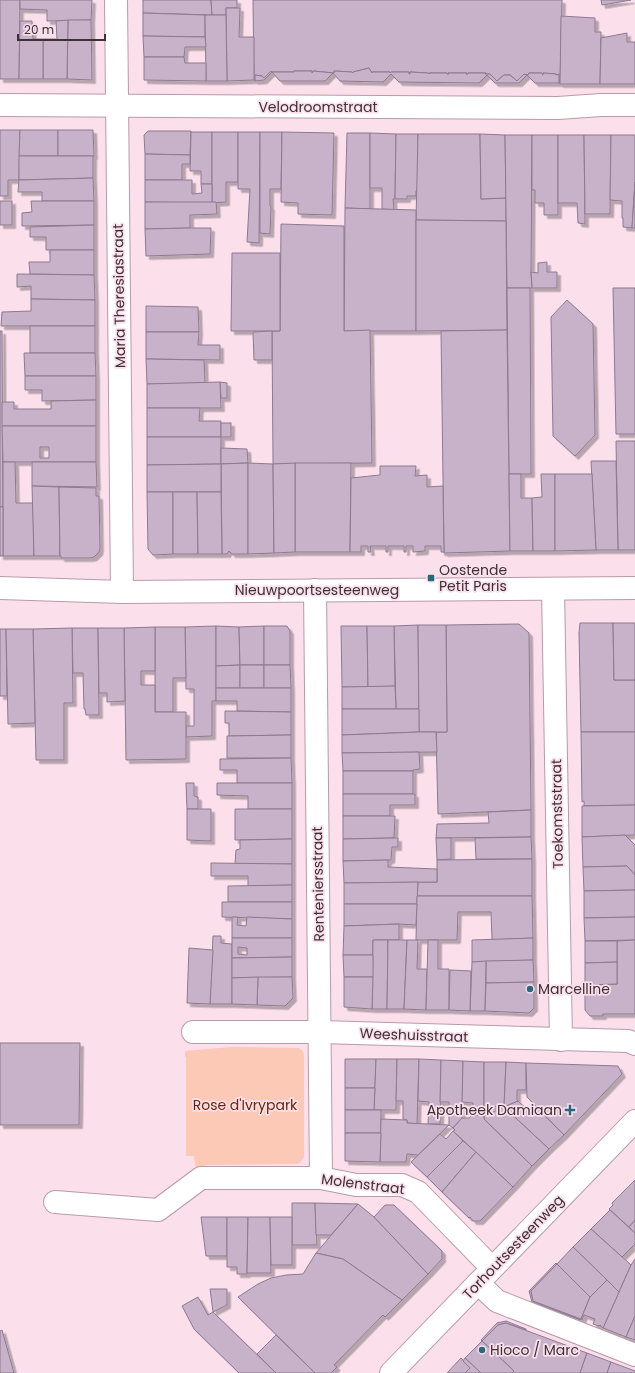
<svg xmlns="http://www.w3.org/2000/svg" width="635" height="1373" viewBox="0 0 635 1373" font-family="Poppins,sans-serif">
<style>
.green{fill:#fbc9b6}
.building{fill:#c8b2ca;stroke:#8e7990;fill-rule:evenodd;filter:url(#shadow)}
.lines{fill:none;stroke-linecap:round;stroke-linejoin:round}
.minor-casing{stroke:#b99aa8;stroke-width:24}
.minor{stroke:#fff;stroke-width:22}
.poi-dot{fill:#28697d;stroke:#fbe0ec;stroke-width:1.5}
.labels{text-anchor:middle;stroke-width:3.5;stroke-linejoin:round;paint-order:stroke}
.street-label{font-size:14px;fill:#3d3036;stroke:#fbe0ec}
.poi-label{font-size:14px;fill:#3d3036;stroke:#fbe0ec;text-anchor:start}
.park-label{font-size:14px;fill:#6e2300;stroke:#fbe0ec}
</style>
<defs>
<filter id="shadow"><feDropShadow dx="3.5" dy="3.5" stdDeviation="0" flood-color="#0004"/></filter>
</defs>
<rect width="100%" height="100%" fill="#fbe0ec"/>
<path class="green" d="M231 1047 299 1048 303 1051 304 1055V1157L300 1163 296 1164 216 1165H206L196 1169 194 1156H186V1057H185V1051Z"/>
<g class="building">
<path d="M0 0H20L19 79H0Z"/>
<path d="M20 0H92L91 20 47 21V10L20 9Z"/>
<path d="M143 0H211L212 15 143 13Z"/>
<path d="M211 0H237V8H226V15H212Z"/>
<path d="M253 0H562L560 84 559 83V74L556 75V74L543 73V75L542 73H529V74L527 75 524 74 517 81 510 75H504L497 81 490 74H485L486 73H468V74H466L467 73H448L449 74H447V73H429V74L428 73 410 72V74H409V72H391L390 73V72H372V73L369 68 353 72V73L352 72 334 71V73L313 71 312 73V71H294V72H272L271 71 264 78 262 76 255 75V81L254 80Z"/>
<path d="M601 0H631L602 5Z"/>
<path d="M226 8H240L239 37H254V80L227 81Z"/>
<path d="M143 13 205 15V37L143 36Z"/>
<path d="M205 15H226L227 81H206Z"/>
<path d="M561 16 595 18V32H601L600 84H560Z"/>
<path d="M68 20H91L92 80 67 79Z"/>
<path d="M68 20 67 79H43V39H57L56 21Z"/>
<path d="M20 21H32L33 39H43V79H19Z"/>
<path d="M627 33V42H635V84H600L601 38Z"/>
<path d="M143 36 205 37 206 47H185L184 57H144Z"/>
<path d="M144 57H184L185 63H206V81L144 80Z"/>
<path d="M369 68 372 73V72H390V73L391 72H409V74H410V72L428 73 429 74V73H447V74H449L448 73H467L466 74H468V73H486L485 74H490L497 81 504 75H510L517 81 524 74 527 75 529 74V73H542L543 75V73L556 74V75L559 74V83H535L527 75 519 83H495L487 75 479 83 399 82 391 74 383 82 340 81 333 73 325 81H280L272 72 264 80 255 81V75L262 76 264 78 271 71 272 72H294V71H312V73L313 71 334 73V71L352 72 353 73V72Z"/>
<path d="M0 130H20L19 180H8V196H0Z"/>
<path d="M20 130H58V156H19Z"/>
<path d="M58 130H93L94 156H58Z"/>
<path d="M148 131H191L190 155 145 154 144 135Z"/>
<path d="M191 132H212V184H201V171H190Z"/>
<path d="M212 132H238V182H226V202L212 203Z"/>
<path d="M238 132H260L259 243 247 242 250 189H238Z"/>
<path d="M260 132H282L281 189H270V206L271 207 270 234 260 233Z"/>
<path d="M282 132 334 133 332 215 298 214V203L281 202Z"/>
<path d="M347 133H370V209L345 208Z"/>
<path d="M370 133 396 134 395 199H393L394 210 382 209V188H370Z"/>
<path d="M396 134H418V190L416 191V196H407V199H395Z"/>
<path d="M418 134H480L481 199 506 198V221L416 220Z"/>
<path d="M480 134 505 135 506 198 481 199Z"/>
<path d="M505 135H532L531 272 532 288H507Z"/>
<path d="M532 135H558V215H544V203H535V190H532Z"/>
<path d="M558 135H584L585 224 578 223 577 203H558Z"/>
<path d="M584 135H611L610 214H585Z"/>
<path d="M611 135H635V182L632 228 623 227V218H622V201L610 200Z"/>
<path d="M145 154 190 155V164H182V180H145Z"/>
<path d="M19 156H93V178L19 180Z"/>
<path d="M93 178 94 201H42V192H18L19 180Z"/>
<path d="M145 180H192V194L202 193 201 184H212V203L145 202Z"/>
<path d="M635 182V228H632Z"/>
<rect x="0" y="201" width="12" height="24"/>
<path d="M31 201H94V225L22 226V213L32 212Z"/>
<path d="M145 202H216L217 214 190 215V228L145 229Z"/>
<path d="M345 208 416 210V331H344Z"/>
<path d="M416 220 506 221 507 330 416 331Z"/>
<path d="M281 224 344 226V331L370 330 372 463 273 464 272 331H280Z"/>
<path d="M94 225V250H46V237H30V227Z"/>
<path d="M190 228H211L210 254 146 256 145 229Z"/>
<path d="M50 250H94V275L30 274 29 262H50Z"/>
<path d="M232 253H280V331H231Z"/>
<path d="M547 262V272H557V288H532L531 272 538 273V263Z"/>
<path d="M17 274 94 275 95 300 31 299V286L17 287Z"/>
<path d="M507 288H530L531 474H509Z"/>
<path d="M613 288H635V434H616Z"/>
<path d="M31 299 95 300V326H1L2 312 31 311Z"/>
<path d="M567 300 593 324 595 435 575 456 553 436 551 317Z"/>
<path d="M146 306 198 307 199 332H146Z"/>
<rect x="30" y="326" width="65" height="27"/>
<path d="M507 330 510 551 444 553 441 331Z"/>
<path d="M0 331H2L3 507H0Z"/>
<path d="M272 331V360H254L253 332Z"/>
<path d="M146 332H199L198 345H220V360L146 359Z"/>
<path d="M24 353H95L96 376H25Z"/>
<path d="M146 359 204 360 205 383 147 384Z"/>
<path d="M25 376H96V400L42 401V390H25Z"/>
<path d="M220 382 227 383V398H221Z"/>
<path d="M220 382 221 408H147V384Z"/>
<path d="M96 400V426H2V402H14V409H51V401Z"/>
<path d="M147 408H200L199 421H221V437H147Z"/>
<rect x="221" y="423" width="10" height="14"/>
<path d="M2 426H96V462H3ZM40 447H49V458H40Z"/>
<path d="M147 437H221V464L147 465Z"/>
<path d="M616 441H635V550H618Z"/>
<path d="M221 448 247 449 248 463 221 464Z"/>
<path d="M591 461H616L618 550H596Z"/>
<path d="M3 462H15L16 503H33L34 556H3Z"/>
<path d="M32 462H96L97 487 32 486Z"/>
<path d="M248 463V554H232L229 551 227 554H222L221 464Z"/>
<path d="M248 463 273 464 274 553 248 554Z"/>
<path d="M295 463H351L350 552H295Z"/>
<path d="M295 463V552L274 553 273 464Z"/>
<path d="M221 464V492H147V465Z"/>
<path d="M380 466H416L415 476 427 475V487L443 486 444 552H441V546H425V551L413 552V546H406V552H404V546H388V552H386V546H370L371 552H368V546H361V552H350L351 478 380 475Z"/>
<path d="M509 474H521V498H532L533 551H510Z"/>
<path d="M541 474H555V551H533L532 498 542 497Z"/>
<path d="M555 474H592L596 550 555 551Z"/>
<path d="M32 486 59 487 60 556H34Z"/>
<path d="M59 487 96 488V496H99L100 548 99 552 94 557 90 558H61V556H60Z"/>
<path d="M147 492H173V554L153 555 148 549Z"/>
<path d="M173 492H197L198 554H173Z"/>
<path d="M197 492H221L222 554H198Z"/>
<rect x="0" y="507" width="3" height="49"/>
<path d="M580 623H613L614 680H635V732H581L579 633Z"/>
<path d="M613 623H635V680H614Z"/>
<path d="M519 624 529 633 531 810 438 814 436 732H447L446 625Z"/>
<path d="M418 625 419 709H396L394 626Z"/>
<path d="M418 625H446L447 732H419Z"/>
<path d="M216 626V701H212V736L186 737V726H194V689H186L185 627Z"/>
<path d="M216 626 239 627 240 665 216 666Z"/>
<path d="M264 626V665H240L239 627Z"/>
<path d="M264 626H287L290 631V665H264Z"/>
<path d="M341 626H367L368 687H342Z"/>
<path d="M367 626H394L395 686 368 687Z"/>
<path d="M155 627H185L186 678H173V712H155Z"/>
<path d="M155 627V671H141V685H155V712H186V759L126 760 124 628Z"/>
<path d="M72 628H98L99 715H86L85 709H84L83 673H73Z"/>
<path d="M72 628 73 703H64V760H36L33 629Z"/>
<path d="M98 628H124L125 701 107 702V693H99Z"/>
<path d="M0 629H6L7 696H0Z"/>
<path d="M6 629H33L35 723 8 724Z"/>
<path d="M240 665V688H216V666Z"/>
<rect x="240" y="665" width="24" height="23"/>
<path d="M264 665H290L291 688H264Z"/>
<path d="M395 686 396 709H342V687Z"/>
<path d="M216 688H291V712L237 711V701H216Z"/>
<path d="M342 709H419V732L342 735Z"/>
<path d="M225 711 291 712V735L229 736V723H225Z"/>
<path d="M419 732H436L437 752 342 753V735Z"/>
<path d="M581 732H635V805L584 806V801L582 802Z"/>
<path d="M291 735V758H227V736Z"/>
<path d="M419 752 420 769 413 770V771H343L342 753Z"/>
<path d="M291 758 292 783H237V770H220V759Z"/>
<rect x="343" y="771" width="70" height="23"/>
<path d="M186 783H194V796L198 797V809H187Z"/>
<path d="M217 783H292V809H248V796L217 795Z"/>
<path d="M343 794H415V805H390V816H343Z"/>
<path d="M635 805V835L582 837V806Z"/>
<path d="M187 809H211V841L187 840Z"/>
<path d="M235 809H292V839L235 840Z"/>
<path d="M531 810V837L436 838 437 824 489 823 488 812Z"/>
<path d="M343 816H395L394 838 343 839Z"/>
<path d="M625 835 635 845V875L627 866 583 867 582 837Z"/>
<path d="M531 837 532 859H476L475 838Z"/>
<path d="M394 838H398V847H392L391 860 343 861V839Z"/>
<path d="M436 838H451V859L437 860Z"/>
<path d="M292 839V864H235L236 850 240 849V840Z"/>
<path d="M532 859V896H417L418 882H437V860Z"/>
<path d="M388 860V867L437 869V882L344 883 343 861Z"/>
<path d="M211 863 292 864V885L248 886V876H211Z"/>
<path d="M627 866 635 875V890L584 891 583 867Z"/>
<path d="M418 882 417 904H344V883Z"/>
<path d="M292 885V902H228V886Z"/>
<path d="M635 890V917L584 918V891Z"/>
<path d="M417 896H532L533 938 492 940 491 912H458L457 940H416Z"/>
<path d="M222 902H292V919L222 917Z"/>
<path d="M344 904H417L416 925 399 924 344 926Z"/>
<path d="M232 917H238L237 925 246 926 247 917 292 919V938H232Z"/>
<path d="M635 917V940L585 941 584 918Z"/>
<path d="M399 924V940H373V955H343L344 926Z"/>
<path d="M213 936H221V943L232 944V1004H210Z"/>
<path d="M232 938H292V957L232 958ZM238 947 247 948V955L238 954Z"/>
<path d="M533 938V960L472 962V940Z"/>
<path d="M373 940H388L387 1009H372Z"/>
<path d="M388 940H407L404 1009H387Z"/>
<path d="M407 940H418L417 969H427L426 1010 404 1009Z"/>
<path d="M428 940H438V969H449V1010H426Z"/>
<path d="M635 940V1014H603V1016H590L585 1010V985L617 984V941Z"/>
<path d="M585 941H617V962L585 963Z"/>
<path d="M189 948 213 950 210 1004 187 1003Z"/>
<path d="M343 955H373V977H344Z"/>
<path d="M292 957V977L232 978V958Z"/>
<path d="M533 960 534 982 486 983V961Z"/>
<path d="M486 961 485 1011H470L472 962Z"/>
<path d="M617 962V984L585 985V963Z"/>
<path d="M450 970 471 971 470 1011 449 1010Z"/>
<path d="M258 977H292L293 998 285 1006 257 1005Z"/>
<path d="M258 977 257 1005 232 1004V978Z"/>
<path d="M344 977H373L372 1009 344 1007Z"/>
<path d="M534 982V1008L529 1013 485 1011 486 983Z"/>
<path d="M0 1043H80L79 1125H0Z"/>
<path d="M345 1059H376L375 1088H345Z"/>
<path d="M376 1059H397L396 1110H374Z"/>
<path d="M397 1059H419L417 1124 407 1123V1120L403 1119V1101H396Z"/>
<path d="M419 1059 441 1060 440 1124H428L429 1102 418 1101Z"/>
<path d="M441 1060 463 1061 462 1118 453 1128 449 1125V1102H440Z"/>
<path d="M463 1061 484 1062V1116L472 1115 473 1103 462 1102Z"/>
<path d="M484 1062H506L504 1107 484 1106Z"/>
<path d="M506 1062 526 1063V1090H517V1100L518 1101 504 1107Z"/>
<path d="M526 1063 618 1066 622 1074 564 1135 527 1097Z"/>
<path d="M345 1088H375L374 1110H345Z"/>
<path d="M518 1101 529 1111 534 1105 564 1135 549 1149 504 1107Z"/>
<path d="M504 1107 549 1149 532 1166 484 1119V1116Z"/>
<rect x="345" y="1110" width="36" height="23"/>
<path d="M472 1115 484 1116V1119L532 1166 513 1187 453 1131 455 1130 453 1128 462 1118H469Z"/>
<path d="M381 1119 407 1120V1123L449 1125 418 1155 407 1154 406 1162H380Z"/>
<path d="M453 1131 463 1141 427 1177 411 1162 440 1134 446 1139Z"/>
<path d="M345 1133H381L380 1162 345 1161Z"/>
<path d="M463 1141 476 1152 442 1192 427 1177Z"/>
<path d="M476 1152 513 1187 480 1221H473L470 1217 469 1218 442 1192Z"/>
<path d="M635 1180V1220L629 1227 609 1209 613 1205 612 1203Z"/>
<path d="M292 1203H315L317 1245H292Z"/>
<path d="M315 1203 358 1204 331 1235H316Z"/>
<path d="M358 1204 374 1217 428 1274 402 1300 343 1259 316 1253Z"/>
<path d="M385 1205H394L442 1251V1259L428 1274 374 1217Z"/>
<path d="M610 1210 635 1233V1244L622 1257 591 1229Z"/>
<path d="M201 1217H227V1256H206Z"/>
<path d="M227 1217H248L247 1274H237V1267H227Z"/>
<path d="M248 1217H270L271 1273H247Z"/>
<path d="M270 1217H292V1265H271Z"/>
<path d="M635 1220V1233L629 1227Z"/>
<path d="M591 1229 631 1265 619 1292 573 1247Z"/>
<path d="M573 1247 607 1280 590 1297 557 1264Z"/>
<path d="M316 1253 343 1259 402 1300 385 1317 383 1315 334 1365 337 1367 331 1373H315L238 1297 258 1284 271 1278 286 1275 303 1274Z"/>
<path d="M635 1259V1316L626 1337 603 1328 631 1265Z"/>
<path d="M556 1263 557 1264 531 1291 533 1301 581 1320 532 1302 529 1291Z"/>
<path d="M557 1264 590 1297 581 1319 533 1301 531 1291Z"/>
<path d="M607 1280 619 1292 603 1328 600 1325 599 1326 593 1324 595 1319 584 1315 582 1320 581 1319 590 1297Z"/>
<path d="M210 1289H227V1305L213 1312Z"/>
<path d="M198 1297 208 1315 213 1312 276 1373H239L235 1369 194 1329 182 1306Z"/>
<path d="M635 1316V1340L626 1337Z"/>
<path d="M506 1321 526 1329V1330L506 1323 498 1325 482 1341 481 1340 497 1323Z"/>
<path d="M506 1323 587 1353 580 1373H512L514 1371 482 1341 498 1325Z"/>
<path d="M2 1330 14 1373H0V1331Z"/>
<path d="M276 1335 315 1373H276L257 1354Z"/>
<path d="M482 1341 514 1371 512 1373H481L465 1358Z"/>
<path d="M587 1353 611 1362 607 1373H580Z"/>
<path d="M461 1358 470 1368 465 1373H447Z"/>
<path d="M465 1358 481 1373H465L470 1368 463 1361Z"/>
<path d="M611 1362 635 1371V1373H607Z"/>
</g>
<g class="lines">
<defs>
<g id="minor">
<path d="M116 0 122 592"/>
<path d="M0 105 558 108 601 105H635"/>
<path d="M0 588 122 592 635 588"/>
<path d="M553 589 561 1040"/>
<path d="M315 590 321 1178"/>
<path d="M193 1032H320L628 1041 635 1044"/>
<path d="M55 1202 158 1210 201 1178H321L356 1185H402L418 1192 492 1268"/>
<path d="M478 1283 497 1301 635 1355"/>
<path d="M391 1373 635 1121"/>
</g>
</defs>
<use href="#minor" class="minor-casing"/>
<use href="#minor" class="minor"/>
</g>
<g class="poi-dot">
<rect x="427" y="574" width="8" height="8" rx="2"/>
<circle cx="530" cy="989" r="4"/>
<path d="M568 1104h4v4h4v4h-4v4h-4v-4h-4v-4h4z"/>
<circle cx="482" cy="1350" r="4"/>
</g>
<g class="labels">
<g class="street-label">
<text x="318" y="112">Velodroomstraat</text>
<text transform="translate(119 296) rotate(-91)" y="5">Maria Theresiastraat</text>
<text x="317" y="595">Nieuwpoortsesteenweg</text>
<text transform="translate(557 814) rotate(-91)" y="5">Toekomststraat</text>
<text transform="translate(318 884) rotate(-91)" y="5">Renteniersstraat</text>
<text transform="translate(414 1035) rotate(2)" y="5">Weeshuisstraat</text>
<text transform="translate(363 1184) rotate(7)" y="5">Molenstraat</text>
<text transform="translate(513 1247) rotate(-46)" y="5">Torhoutsesteenweg</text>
</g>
<g class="poi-label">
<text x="439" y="575">Oostende<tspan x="439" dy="16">Petit Paris</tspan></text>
<text x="538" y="994">Marcelline</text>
<text x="562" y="1115" text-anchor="end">Apotheek Damiaan</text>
<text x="490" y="1355">Hioco / Marc</text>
</g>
<g class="park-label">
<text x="245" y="1110">Rose d'Ivrypark</text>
</g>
</g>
<path d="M18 34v6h87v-6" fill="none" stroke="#3d3036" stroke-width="2"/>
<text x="24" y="34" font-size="12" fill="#3d3036" stroke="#fbe0ec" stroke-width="3" paint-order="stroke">20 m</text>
</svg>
